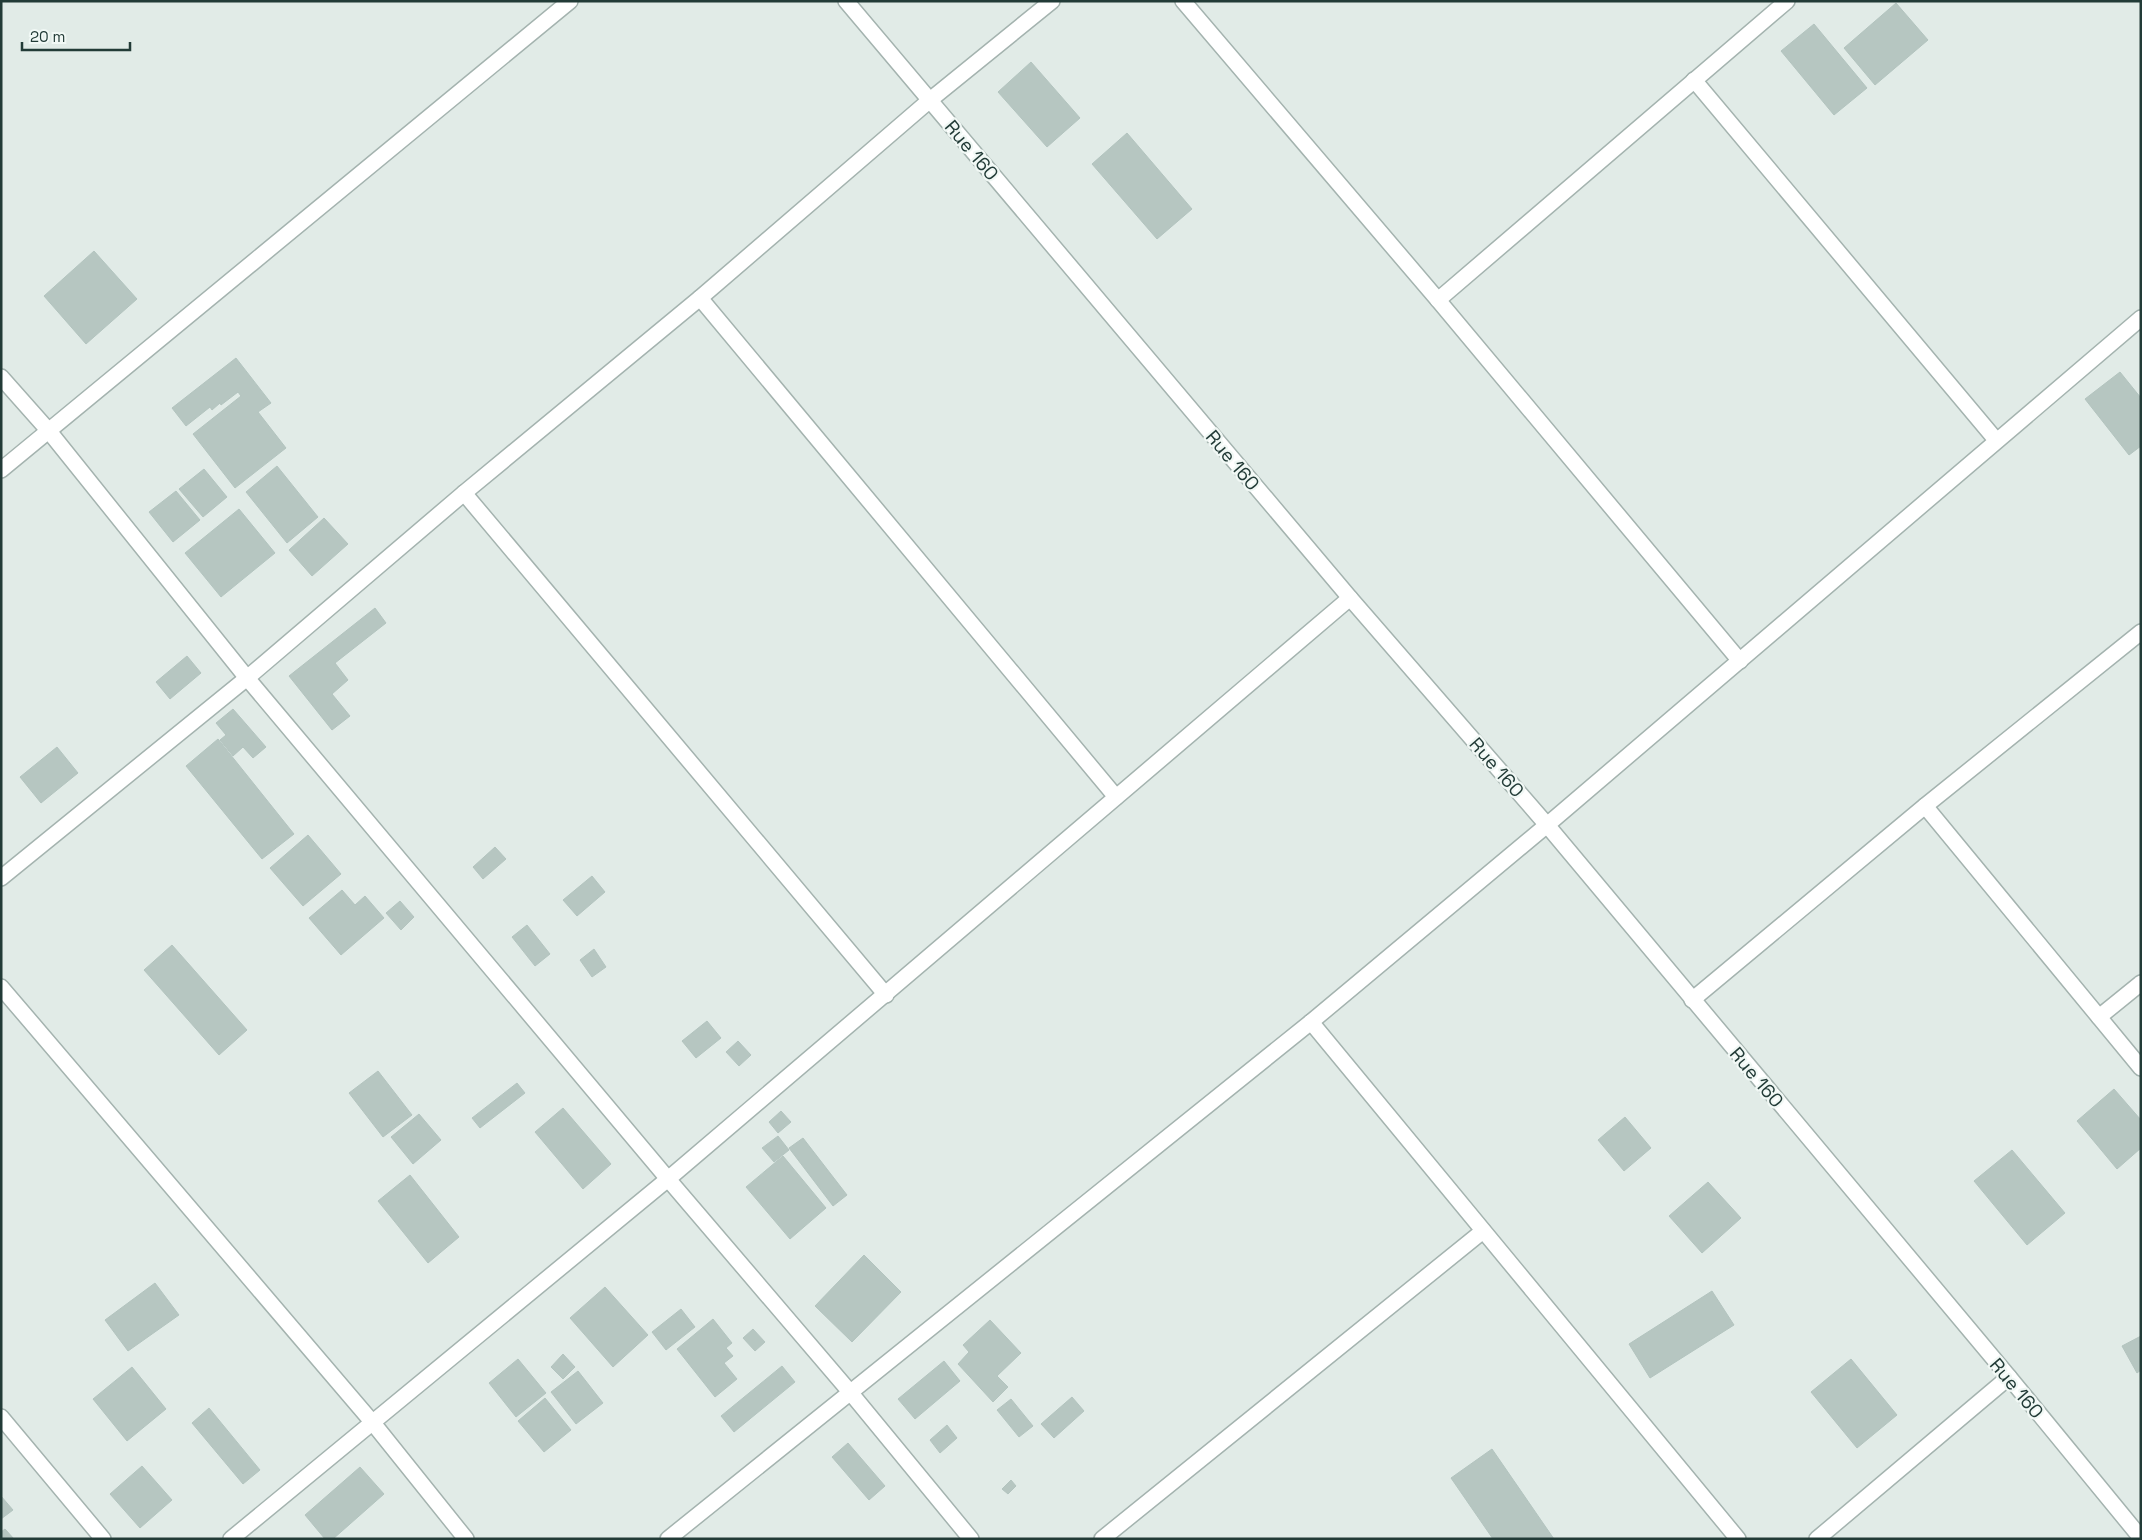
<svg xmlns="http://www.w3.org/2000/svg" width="2142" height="1540" viewBox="0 0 2142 1540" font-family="'Space Grotesk',sans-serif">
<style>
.building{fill:#b6c6c1;stroke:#b3c4bf}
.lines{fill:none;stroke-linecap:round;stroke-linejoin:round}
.minor-casing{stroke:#a4b3af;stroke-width:18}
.minor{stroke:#fff;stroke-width:15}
.labels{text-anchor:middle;stroke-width:4.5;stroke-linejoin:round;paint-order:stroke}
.street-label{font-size:19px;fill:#223b37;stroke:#f1f8f5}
</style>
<rect width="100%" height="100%" fill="#e1ebe7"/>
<g class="building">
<path d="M1896 3 1928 40 1875 85 1844 48Z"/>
<path d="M1814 24 1867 88 1834 115 1781 51Z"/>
<path d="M1031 62 1080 118 1047 147 998 92Z"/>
<path d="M1127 133 1192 209 1157 239 1092 164Z"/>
<path d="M94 251 137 299 86 344 44 296Z"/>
<path d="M236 358 271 403 258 412 286 448 235 488 193 434 241 396 238 392 221 405 220 403 212 410 210 407 186 426 172 408Z"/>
<path d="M2120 372 2141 398V446L2129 455 2085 399Z"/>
<path d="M277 466 318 517 287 543 246 492Z"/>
<path d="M204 469 227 497 203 517 179 489Z"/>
<path d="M176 491 200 520 173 542 149 512Z"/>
<path d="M239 509 275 553 221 597 185 553Z"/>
<path d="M324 518 348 544 312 576 289 550Z"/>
<path d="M375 608 386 623 335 663 348 680 332 694 350 716 332 730 289 676Z"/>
<path d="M187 656 201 673 170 699 156 682Z"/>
<path d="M233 709 266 747 253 758 243 747 233 756 220 740 226 735 216 723Z"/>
<path d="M218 739 294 834 262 859 186 766Z"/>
<path d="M57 747 78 773 41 803 20 777Z"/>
<path d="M308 835 341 874 303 906 270 868Z"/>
<path d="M495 847 506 859 483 879 473 867Z"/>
<path d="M592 876 605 892 577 916 563 900Z"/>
<path d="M342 890 355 905 365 896 384 918 341 955 309 918Z"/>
<path d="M400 901 414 917 401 930 386 913Z"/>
<path d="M527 925 550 954 535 966 512 937Z"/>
<path d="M172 945 247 1030 219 1055 144 970Z"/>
<path d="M594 949 606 967 592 977 580 960Z"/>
<path d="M707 1021 721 1038 696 1058 682 1041Z"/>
<path d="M738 1041 751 1055 739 1066 726 1052Z"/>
<path d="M378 1071 412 1115 383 1137 349 1093Z"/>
<path d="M517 1083 525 1093 480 1128 472 1118Z"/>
<path d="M2114 1089 2141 1120V1148L2117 1169 2077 1121Z"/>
<path d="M563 1108 611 1164 583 1189 535 1132Z"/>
<path d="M781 1111 791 1122 778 1133 769 1122Z"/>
<path d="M419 1114 441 1140 413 1164 391 1137Z"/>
<path d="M1625 1117 1651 1148 1624 1171 1598 1140Z"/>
<path d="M778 1136 789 1150 774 1162 762 1148Z"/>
<path d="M803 1138 847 1195 833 1206 789 1148Z"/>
<path d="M2012 1150 2065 1213 2027 1245 1974 1181Z"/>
<path d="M783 1156 826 1208 790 1239 746 1187Z"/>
<path d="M410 1175 459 1237 428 1263 378 1201Z"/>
<path d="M1708 1182 1741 1218 1702 1253 1669 1216Z"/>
<path d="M864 1255 901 1292 852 1342 815 1306Z"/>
<path d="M155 1283 179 1315 128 1351 105 1320Z"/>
<path d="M605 1287 648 1335 613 1367 570 1318Z"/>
<path d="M1712 1291 1734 1325 1650 1378 1629 1344Z"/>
<path d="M681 1309 695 1327 666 1350 652 1332Z"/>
<path d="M713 1319 732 1343 726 1348 733 1356 724 1363 737 1379 715 1397 677 1349Z"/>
<path d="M990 1320 1021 1353 997 1376 1008 1387 993 1402 958 1364 969 1352 963 1345Z"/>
<path d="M753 1329 765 1342 755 1351 743 1338Z"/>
<path d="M2141 1336V1370L2137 1373 2122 1346Z"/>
<path d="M563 1354 575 1367 563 1379 551 1367Z"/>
<path d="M518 1359 546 1393 516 1417 489 1383Z"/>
<path d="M1851 1359 1897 1415 1857 1448 1811 1392Z"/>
<path d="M944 1361 960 1381 915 1419 898 1399Z"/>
<path d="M782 1366 795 1382 734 1432 721 1416Z"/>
<path d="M132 1367 166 1409 127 1441 93 1399Z"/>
<path d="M578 1371 603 1403 576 1424 551 1392Z"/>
<path d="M1072 1397 1084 1411 1054 1438 1041 1424Z"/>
<path d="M545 1398 571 1430 544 1452 518 1421Z"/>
<path d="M1011 1399 1033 1426 1019 1437 997 1410Z"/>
<path d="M209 1408 260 1470 243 1484 192 1423Z"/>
<path d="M947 1425 957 1438 940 1453 930 1440Z"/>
<path d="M848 1443 885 1486 869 1500 832 1457Z"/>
<path d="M1492 1449 1554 1539H1493L1451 1478Z"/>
<path d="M142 1466 172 1500 140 1528 110 1494Z"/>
<path d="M360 1467 384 1494 333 1539H325L305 1515Z"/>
<path d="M1011 1480 1016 1486 1008 1494 1002 1489Z"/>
<path d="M1 1496 13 1510 1 1519Z"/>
<path d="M5 1529 14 1539H1V1532Z"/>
</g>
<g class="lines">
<defs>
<g id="minor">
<path d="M846 1 1350 598 1547 825 2009 1377 2141 1538"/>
<path d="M1183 1 1438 300 1740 661"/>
<path d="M1694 80 1996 440"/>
<path d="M700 298 1116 797"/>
<path d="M1438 300 1787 1"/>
<path d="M1 377 48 430 247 678 668 1179 850 1392 971 1539"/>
<path d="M1 470 570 1"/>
<path d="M464 493 886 995"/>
<path d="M1925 806 2141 1068"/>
<path d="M1 878 247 678 464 493 700 298 930 100 1052 1"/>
<path d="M1 987 373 1423 466 1539"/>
<path d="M1692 1000 1925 806 2141 632"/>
<path d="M2099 1017 2141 983"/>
<path d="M1311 1022 1738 1539"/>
<path d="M1 1417 103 1539"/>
<path d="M231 1539 668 1179 1350 598"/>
<path d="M668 1539 1311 1022 1547 825 2141 318"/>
<path d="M1102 1539 1483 1231"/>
<path d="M1817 1539 2009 1377"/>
</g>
</defs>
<use href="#minor" class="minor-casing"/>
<use href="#minor" class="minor"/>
</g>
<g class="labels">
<g class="street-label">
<text transform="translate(972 150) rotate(50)" y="7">Rue 160</text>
<text transform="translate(1233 460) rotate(50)" y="7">Rue 160</text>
<text transform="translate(1497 767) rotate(49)" y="7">Rue 160</text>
<text transform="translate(1757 1077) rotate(50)" y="7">Rue 160</text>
<text transform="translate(2017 1388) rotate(50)" y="7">Rue 160</text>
</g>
</g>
<rect width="2142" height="1540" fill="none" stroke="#223b37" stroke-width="5"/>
<path d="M22 42v8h108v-8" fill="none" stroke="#223b37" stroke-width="2.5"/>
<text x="30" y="42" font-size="15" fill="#223b37" stroke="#f1f8f5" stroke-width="4" paint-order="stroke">20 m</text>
</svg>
